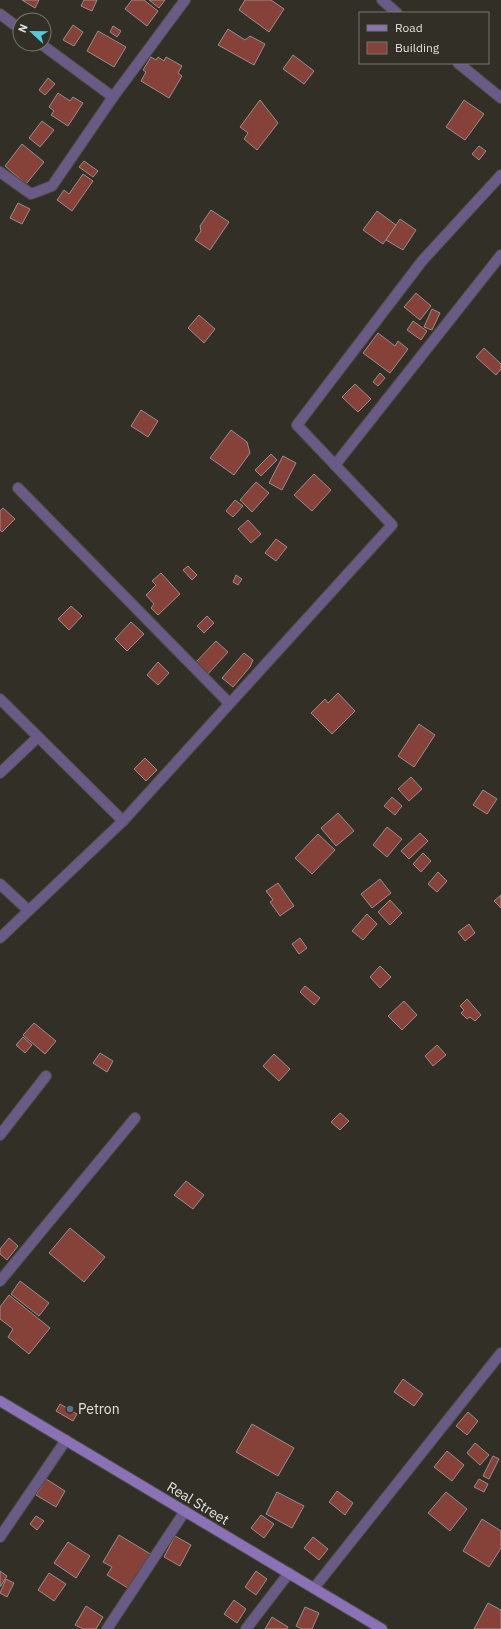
<svg xmlns="http://www.w3.org/2000/svg" width="501" height="1629" viewBox="0 0 501 1629" font-family="'IBM Plex Sans',sans-serif">
<style>
.building{fill:#864138;stroke:#9b8e8c}
.lines{fill:none;stroke-linecap:round;stroke-linejoin:round}
.minor-casing{stroke:#4d4c43;stroke-width:12}
.secondary-casing{stroke:#4d4c43;stroke-width:12}
.minor{stroke:#6a5b86;stroke-width:10}
.secondary{stroke:#8b72b7;stroke-width:10}
.service-dot{fill:#5c6f8a;stroke:#312f26;stroke-width:1.5}
.labels{text-anchor:middle;stroke-width:3;stroke-linejoin:round;paint-order:stroke}
.poi-label{font-size:14px;fill:#e3e2dc;stroke:#312f26;text-anchor:start}
.street-label{font-size:14px;fill:#e3e2dc;stroke:#312f26}
</style>
<rect width="100%" height="100%" fill="#312f26"/>
<g class="building">
<path d="M22 0H39L35 8Z"/>
<path d="M84 0H97L92 11 81 6Z"/>
<path d="M132 0H144L158 11 147 26 125 9Z"/>
<path d="M149 0H165L159 8Z"/>
<path d="M245 0H271L284 9 269 32 239 10Z"/>
<path d="M73 25 83 32 74 46 63 40Z"/>
<path d="M113 26 121 31 117 37 110 32Z"/>
<path d="M228 29 245 40 250 36 265 44 254 65 218 45Z"/>
<path d="M98 31 126 47 114 67 87 51Z"/>
<path d="M293 55 314 71 304 84 283 69Z"/>
<path d="M151 57 156 60 158 57 164 61 166 57 182 66 178 73 182 76 169 98 141 81 146 72 143 70Z"/>
<path d="M48 78 55 84 45 95 39 90Z"/>
<path d="M58 93 70 101 73 97 83 103 68 126 51 115 54 111 49 107Z"/>
<path d="M260 100 278 123 257 150 244 139 248 133 240 127Z"/>
<path d="M464 100 484 114 465 140 446 127Z"/>
<path d="M42 121 54 130 40 147 29 138Z"/>
<path d="M22 144 44 162 26 184 5 166Z"/>
<path d="M479 146 486 151 479 160 472 154Z"/>
<path d="M84 161 98 171 93 177 79 167Z"/>
<path d="M83 174 93 181 72 211 57 200 64 190 69 194Z"/>
<path d="M18 203 30 209 22 224 10 218Z"/>
<path d="M211 210 229 222 210 250 195 240 201 231 200 226Z"/>
<path d="M377 211 396 225 383 244 363 230Z"/>
<path d="M400 219 416 230 403 250 386 240Z"/>
<path d="M416 293 431 306 420 320 404 307Z"/>
<path d="M432 309 440 313 432 330 424 327Z"/>
<path d="M199 315 215 329 204 343 188 328Z"/>
<path d="M413 321 427 331 421 340 407 330Z"/>
<path d="M378 333 395 346 398 341 408 349 390 373 363 353Z"/>
<path d="M484 348 501 364V369L496 375 476 357Z"/>
<path d="M380 373 385 378 378 386 373 382Z"/>
<path d="M355 384 371 399 358 412 342 397Z"/>
<path d="M141 410 158 421 148 437 131 426Z"/>
<path d="M231 430 247 442 250 453 234 475 210 458Z"/>
<path d="M271 454 277 460 261 476 255 470Z"/>
<path d="M283 456 296 463 282 490 269 483Z"/>
<path d="M314 474 331 490 312 511 294 495Z"/>
<path d="M256 482 269 493 252 512 240 500Z"/>
<path d="M235 500 243 506 233 517 226 511Z"/>
<path d="M3 508 15 519 2 532 0 530V511Z"/>
<path d="M248 520 261 534 251 543 238 529Z"/>
<path d="M276 539 287 547 276 561 265 553Z"/>
<path d="M188 566 197 575 192 580 183 570Z"/>
<path d="M161 573 180 594 158 615 151 608 154 604 146 595 156 585 152 581Z"/>
<path d="M236 575 242 579 238 585 233 582Z"/>
<path d="M71 606 82 616 69 630 58 619Z"/>
<path d="M207 616 214 623 204 633 197 626Z"/>
<path d="M131 622 144 634 127 651 115 639Z"/>
<path d="M216 641 228 652 207 675 195 663Z"/>
<path d="M244 653 253 660 250 667 233 687 222 678Z"/>
<path d="M158 662 169 673 158 685 147 675Z"/>
<path d="M338 693 355 711 332 734 311 713 325 699 328 703Z"/>
<path d="M419 724 435 735 414 767 398 756Z"/>
<path d="M145 758 157 770 146 781 134 769Z"/>
<path d="M411 777 422 789 409 801 398 789Z"/>
<path d="M483 790 497 799 487 814 473 805Z"/>
<path d="M392 797 402 806 395 815 384 806Z"/>
<path d="M338 813 354 831 336 846 321 828Z"/>
<path d="M387 827 402 839 387 857 373 845Z"/>
<path d="M420 833 428 841 409 859 401 851Z"/>
<path d="M318 834 335 850 312 874 295 858Z"/>
<path d="M423 853 431 861 421 872 413 864Z"/>
<path d="M438 872 447 881 437 892 428 884Z"/>
<path d="M380 879 391 893 372 908 361 894Z"/>
<path d="M278 883 294 906 280 916 270 902 273 900 266 891Z"/>
<path d="M501 895V908L494 901Z"/>
<path d="M390 900 402 913 390 925 378 912Z"/>
<path d="M367 914 377 924 363 940 352 931Z"/>
<path d="M469 924 475 933 465 941 458 932Z"/>
<path d="M300 938 307 948 299 954 292 944Z"/>
<path d="M380 966 391 977 380 988 370 977Z"/>
<path d="M305 986 320 998 314 1005 300 992Z"/>
<path d="M467 999 481 1015 475 1021 470 1017 467 1019 461 1013 464 1010 460 1006Z"/>
<path d="M404 1001 417 1015 402 1030 388 1016Z"/>
<path d="M34 1023 56 1041 45 1054 23 1035Z"/>
<path d="M23 1037 32 1045 25 1053 16 1045Z"/>
<path d="M437 1045 446 1055 433 1066 425 1056Z"/>
<path d="M100 1053 113 1061 107 1072 93 1063Z"/>
<path d="M274 1054 290 1069 279 1081 263 1066Z"/>
<path d="M340 1113 349 1121 340 1130 331 1122Z"/>
<path d="M186 1181 204 1195 193 1209 174 1195Z"/>
<path d="M70 1228 105 1257 84 1282 49 1253Z"/>
<path d="M9 1238 18 1246 7 1260 0 1254V1249Z"/>
<path d="M20 1281 49 1303 39 1316 11 1294Z"/>
<path d="M9 1295 50 1328 29 1354 8 1337 13 1329 0 1319V1307Z"/>
<path d="M403 1379 423 1394 414 1406 394 1392Z"/>
<path d="M60 1404 77 1414 73 1421 56 1411Z"/>
<path d="M468 1412 478 1421 467 1435 456 1426Z"/>
<path d="M252 1424 294 1448 278 1476 236 1452Z"/>
<path d="M475 1443 489 1455 480 1465 467 1453Z"/>
<path d="M447 1451 464 1465 452 1481 434 1467Z"/>
<path d="M493 1456 499 1459 489 1479 483 1476Z"/>
<path d="M46 1479 65 1491 56 1507 36 1495Z"/>
<path d="M479 1479 488 1484 484 1492 474 1487Z"/>
<path d="M337 1491 353 1503 345 1515 329 1502Z"/>
<path d="M277 1492 304 1506 292 1528 266 1514Z"/>
<path d="M446 1492 467 1509 450 1531 428 1513Z"/>
<path d="M261 1515 274 1524 264 1538 251 1528Z"/>
<path d="M36 1516 44 1521 37 1530 30 1524Z"/>
<path d="M482 1519 501 1531V1548L489 1567 463 1551Z"/>
<path d="M119 1535 152 1555 131 1590 107 1575 112 1567 103 1562Z"/>
<path d="M175 1536 191 1545 180 1566 164 1557Z"/>
<path d="M313 1537 328 1549 319 1560 304 1548Z"/>
<path d="M68 1542 90 1556 76 1578 54 1563Z"/>
<path d="M0 1571 7 1576 0 1587Z"/>
<path d="M256 1571 267 1579 256 1595 245 1587Z"/>
<path d="M49 1573 66 1584 54 1601 38 1590Z"/>
<path d="M6 1579 14 1583 7 1597 0 1593Z"/>
<path d="M234 1600 246 1609 237 1623 224 1614Z"/>
<path d="M488 1603 501 1610V1629H474Z"/>
<path d="M86 1606 103 1617 96 1629H83L75 1625Z"/>
<path d="M305 1607 319 1613 312 1629H302L296 1626Z"/>
<path d="M272 1617 288 1627 287 1629H265Z"/>
</g>
<g class="lines">
<defs>
<g id="minor">
<path d="M382 0 397 13"/>
<path d="M0 14 20 29"/>
<path d="M41 44 113 97"/>
<path d="M458 63 501 98"/>
<path d="M0 172 31 194 52 186 113 97 185 0"/>
<path d="M335 465 501 255"/>
<path d="M18 488 229 703"/>
<path d="M0 699 123 821"/>
<path d="M0 773 38 737"/>
<path d="M0 884 28 910"/>
<path d="M0 938 123 821 392 525 297 425 422 261 501 175"/>
<path d="M0 1135 46 1076"/>
<path d="M0 1281 135 1118"/>
<path d="M0 1537 66 1440"/>
<path d="M314 1588 501 1353"/>
<path d="M107 1629 185 1511"/>
<path d="M246 1629 289 1573"/>
</g>
<path id="secondary" d="M0 1401 382 1629"/>
</defs>
<use href="#minor" class="minor-casing"/>
<use href="#secondary" class="secondary-casing"/>
<use href="#minor" class="minor"/>
<use href="#secondary" class="secondary"/>
</g>
<circle class="service-dot" cx="70" cy="1409" r="4"/>
<g class="labels">
<g class="poi-label">
<text x="78" y="1414">Petron</text>
</g>
<g class="street-label">
<text transform="translate(198 1503) rotate(31)" y="5">Real Street</text>
</g>
</g>
<rect x="359" y="12" width="130" height="52" fill="#312f26" stroke="#78776f"/>
<rect x="367" y="25" width="20" height="6" fill="#8b72b7" stroke="#78776f"/>
<text x="395" y="32" font-size="12" fill="#e3e2dc">Road</text>
<rect x="367" y="42" width="20" height="12" fill="#864138" stroke="#78776f"/>
<text x="395" y="52" font-size="12" fill="#e3e2dc">Building</text>
<g transform="translate(32 32) rotate(292)"><circle r="19" fill="#312f26" stroke="#78776f"/>
<path d="M0-3L7 15L0 10L-7 15Z" fill="#55cadf"/>
<text y="-6" font-size="11" font-weight="bold" text-anchor="middle" fill="#e3e2dc">N</text>
</g>
</svg>
